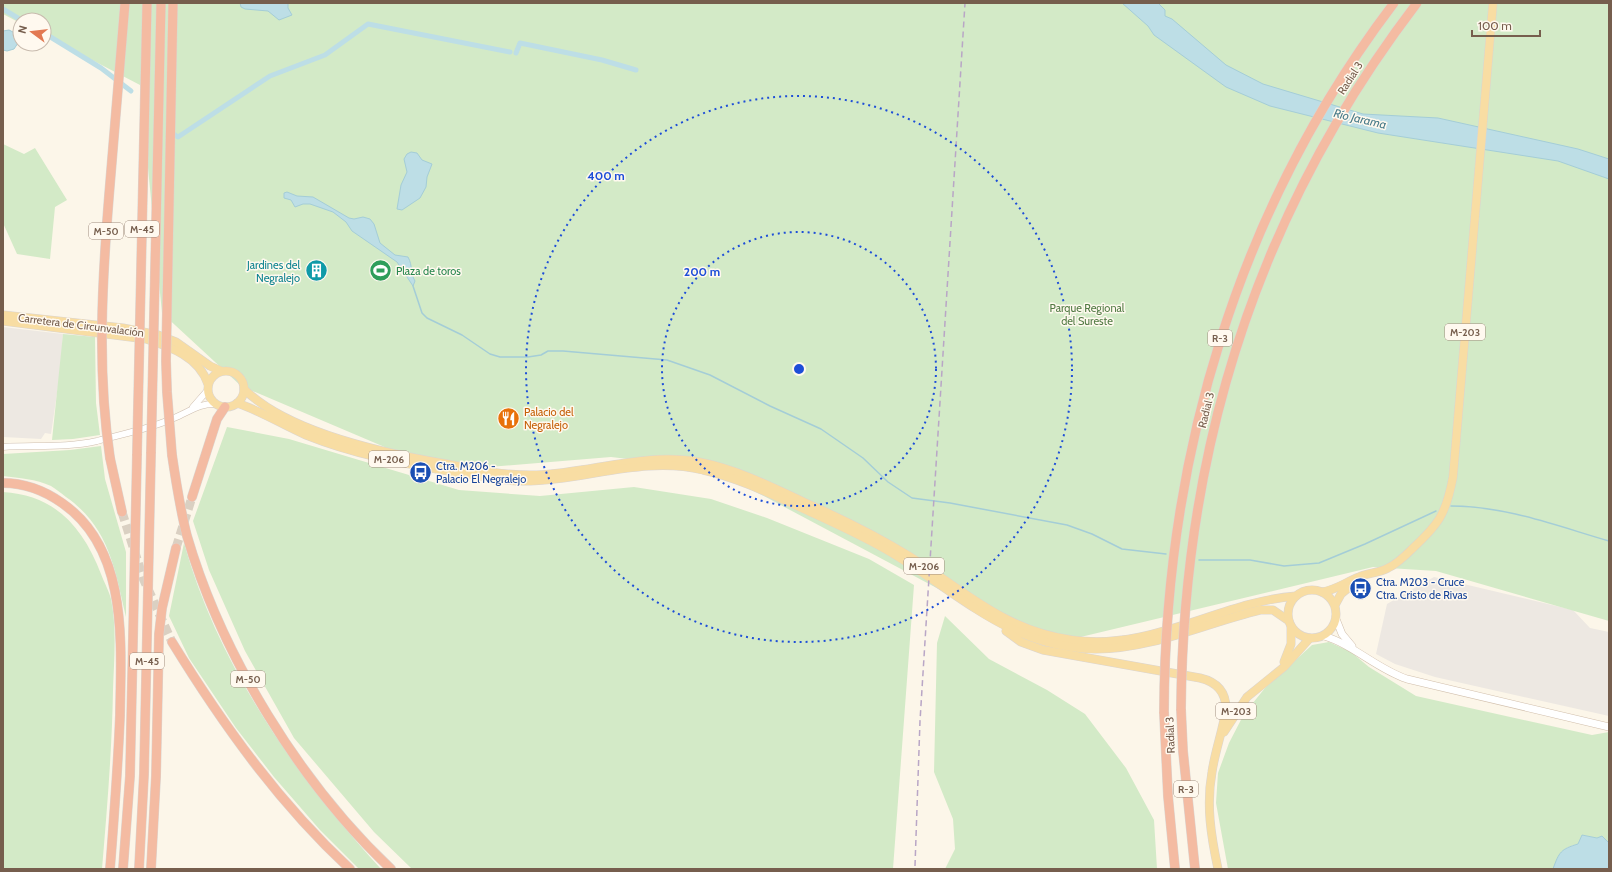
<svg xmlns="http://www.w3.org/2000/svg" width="1612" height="872" viewBox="0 0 1612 872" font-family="Cabin,sans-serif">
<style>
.industrial{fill:#ede8e2}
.green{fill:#d3eac7}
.water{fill:#bddee6;stroke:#a4cdd7}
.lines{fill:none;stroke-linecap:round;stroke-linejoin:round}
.stream{stroke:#a4cdd7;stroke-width:1.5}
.canal{stroke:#bddee6;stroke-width:5}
.motorway-tunnel{stroke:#dad0c2;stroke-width:9;stroke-dasharray:9 4.5;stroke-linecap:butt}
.tertiary-casing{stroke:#cebeaf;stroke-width:7}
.secondary-casing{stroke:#d1bfac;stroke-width:8}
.primary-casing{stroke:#dbd5d1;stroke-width:9}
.motorway-casing{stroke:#dbd5d1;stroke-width:10}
.tertiary{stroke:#fff;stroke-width:6}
.secondary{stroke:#fff;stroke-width:7}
.primary{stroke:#f8dda3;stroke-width:8}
.motorway{stroke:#f4bba2;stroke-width:9}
.rail{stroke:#b9a6c6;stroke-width:1.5;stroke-dasharray:6 4;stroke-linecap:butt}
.motorway-bridge-casing{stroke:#dbd5d1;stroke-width:10;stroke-linecap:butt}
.motorway-bridge{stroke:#f4bba2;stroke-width:9}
.ring{fill:none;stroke:#1d4ed8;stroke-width:2;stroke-dasharray:2 4}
.labels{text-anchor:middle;stroke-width:3;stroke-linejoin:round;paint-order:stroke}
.shield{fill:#fff9ef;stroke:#9f8c7e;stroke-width:1}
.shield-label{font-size:10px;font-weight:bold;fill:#765e4d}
.street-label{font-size:11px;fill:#765e4d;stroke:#fff9ef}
.culture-label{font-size:11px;fill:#0d838f;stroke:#fff9ef;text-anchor:end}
.leisure-label{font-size:11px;fill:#27864d;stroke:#fff9ef;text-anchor:start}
.park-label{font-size:11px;fill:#527b44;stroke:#fff9ef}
.food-label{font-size:11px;fill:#c56008;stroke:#fff9ef;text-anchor:start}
.transit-label{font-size:11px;fill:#164399;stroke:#fff9ef;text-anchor:start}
.water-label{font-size:12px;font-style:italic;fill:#477a89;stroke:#fff9ef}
.centre{fill:#1d4ed8;stroke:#fff9ef;stroke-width:2}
.ring-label{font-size:12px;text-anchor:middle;font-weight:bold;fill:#1d4ed8;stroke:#fff9ef;stroke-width:3;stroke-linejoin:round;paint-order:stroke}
</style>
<rect width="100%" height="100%" fill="#fcf6e9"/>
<g class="industrial">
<path d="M3 327 63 334 61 366 51 434 45 433 41 439 3 437Z"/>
<path d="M1434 577 1573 610 1590 628 1609 632V716L1435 677 1395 664 1376 654 1387 604Z"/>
</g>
<g class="green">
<path d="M3 3H1609V621L1436 571 1373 567 1068 640 1025 635 713 469 611 457 441 471 241 386 162 313 140 85 44 35V20H20V23L3 14Z"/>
<path d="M3 144 24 154 35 148 67 200 55 207 50 259 17 254 3 223Z"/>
<path d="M63 334 95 337 96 403 100 435 73 439 52 440Z"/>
<path d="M227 427 289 439 459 490 540 496 634 487 711 499 767 518 869 559 914 585 893 869H412L374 832 294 738 245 651 209 570 193 521Z"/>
<path d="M101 446 105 479 126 552V617C115 569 109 527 66 497 61 493 56 489 51 486 36 479 19 478 3 476V454L70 450Z"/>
<path d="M3 492C55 495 83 527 101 574 104 582 109 591 111 599 117 629 114 660 113 690 112 750 107 809 102 869H3Z"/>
<path d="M184 543C219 668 295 774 381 869H359L320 830 274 777 236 728 189 658 169 616Z"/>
<path d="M945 616 989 659 1047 690 1085 714 1126 768 1154 820 1157 869H945L955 849 953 819 934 772 937 643Z"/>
<path d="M1329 642 1351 652 1369 667 1416 696 1592 735 1609 732V843L1597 838 1582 835 1578 844C1561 848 1560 853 1553 869H1228L1216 803 1218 773 1229 743 1244 714 1265 688 1312 645Z"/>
</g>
<g class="water">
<path d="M240 3H288V8L292 15 279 20 268 11 245 9 241 7Z"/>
<path d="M1122 3H1158L1165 10V16L1172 19 1226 65 1263 84 1363 114 1438 118 1578 149 1609 159V179L1558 161 1378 133 1270 106 1226 87 1154 35 1148 26Z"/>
<path d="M9 30 15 33 18 43 14 49 7 51 3 50V31Z"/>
<path d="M411 152 417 153 422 160 432 164 427 177 426 187 420 198 402 210 397 209 401 185 407 172 404 159 407 154Z"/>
<path d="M287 192 297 196 313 197 349 218 354 219 363 217 370 219 374 224 380 243 395 255 408 257C413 266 410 273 415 281L413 286 397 262 352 231 346 222 333 212 310 204H303L295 207 291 200 284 198V193Z"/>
<path d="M1582 835 1597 838 1602 836 1609 843V869H1553C1559 852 1561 849 1578 844Z"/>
</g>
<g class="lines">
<g class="stream">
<path d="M413 286 422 313 427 318 462 335 490 354 500 357H528L541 355 548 351H563L667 360 710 375 770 406 821 429 863 458 888 482 912 498 950 503 1067 525 1092 534 1122 549 1166 554"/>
<path d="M1451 506C1506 506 1557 526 1609 541"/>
<path d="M1199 560H1250L1284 566 1319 563 1365 544 1436 511"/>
</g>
<g class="canal">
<path d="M3 9 21 20"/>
<path d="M44 33 101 68 131 91"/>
<path d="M516 53 520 43 602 60 636 70"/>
<path d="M175 135 178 137 270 76 325 55 368 24 510 52"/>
</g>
<g class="motorway-tunnel">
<path d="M122 512 143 578 172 642"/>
<path d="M176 548 192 497"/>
</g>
<defs>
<g id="tertiary">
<path d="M193 407 207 391"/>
<path d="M3 447C35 445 66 448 97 441 122 434 150 429 174 418 189 412 199 403 216 404"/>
</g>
<g id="secondary">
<path d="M1336 619 1342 634 1352 646"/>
<path d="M1324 636C1354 645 1377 669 1407 679L1609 727"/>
</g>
<g id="primary">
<path d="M3 315 123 328 158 335 176 342 210 366 221 371"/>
<path d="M3 321 146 339C171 347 199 357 208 384"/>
<circle cx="226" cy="389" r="18"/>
<path d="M244 389C288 433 388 454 447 464 477 470 507 476 537 475 591 473 644 452 699 462 736 469 770 486 804 502 840 518 875 535 909 556 965 591 1003 630 1072 640 1151 652 1220 602 1296 596"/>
<path d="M237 403C261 411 283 425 306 435 353 454 405 464 454 472 476 475 497 480 519 481 581 482 642 455 703 470 739 478 771 494 804 509 834 523 864 536 892 553 960 594 1011 648 1096 649 1152 649 1206 623 1260 610H1273L1289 621"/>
<circle cx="1312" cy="614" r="24"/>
<path d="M1322 592C1336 590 1346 582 1359 577 1368 573 1379 573 1388 568 1397 564 1405 556 1412 549 1439 524 1446 514 1453 477L1493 3"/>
<path d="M1335 605 1341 594 1352 585"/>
<path d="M1006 631 1021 642 1043 650 1200 678C1217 682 1226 692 1226 709 1223 730 1215 751 1212 772 1206 805 1211 836 1218 869"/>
<path d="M1284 662 1291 644V626"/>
<path d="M1224 732 1247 697 1284 667 1309 639"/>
</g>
<g id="motorway">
<path d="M172 455C176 482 180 509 187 536 222 656 300 783 391 869"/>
<path d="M110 458 122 512"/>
<path d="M3 483C24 483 45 491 62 503 129 549 121 644 120 715 118 767 114 818 110 869"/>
<path d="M192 497 217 419 225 407"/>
<path d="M172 642C223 725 279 803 350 869"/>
<path d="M1181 709 1183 751 1195 869"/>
<path d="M1164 712 1168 796 1175 869"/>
<path d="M123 869 130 776 137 454"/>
<path d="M139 869 144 774 151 452"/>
<path d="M151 869 156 776 159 634 162 608 176 548"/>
</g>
</defs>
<use href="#tertiary" class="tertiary-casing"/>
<use href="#secondary" class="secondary-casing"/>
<use href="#primary" class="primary-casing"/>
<use href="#motorway" class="motorway-casing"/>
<use href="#tertiary" class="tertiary"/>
<use href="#secondary" class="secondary"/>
<use href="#primary" class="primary"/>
<use href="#motorway" class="motorway"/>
<path class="rail" d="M915 866 920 721 965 3"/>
<defs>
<g id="motorway-bridge">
<path d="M151 452 161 3"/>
<path d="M137 454 147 3"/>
<path d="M172 455 167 392 166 361 173 3"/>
<path d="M110 458C97 371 102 283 109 196 114 132 120 67 125 3"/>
<path d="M1181 709C1183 447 1258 211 1417 3"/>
<path d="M1164 712C1165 456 1238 208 1394 3"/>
</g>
</defs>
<use href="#motorway-bridge" class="motorway-bridge-casing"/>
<use href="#motorway-bridge" class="motorway-bridge"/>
</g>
<g class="ring">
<circle cx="799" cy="369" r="137"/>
<circle cx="799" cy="369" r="273"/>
</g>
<defs>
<symbol id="building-disc" viewBox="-11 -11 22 22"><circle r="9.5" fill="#0f9aa8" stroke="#fff9ef"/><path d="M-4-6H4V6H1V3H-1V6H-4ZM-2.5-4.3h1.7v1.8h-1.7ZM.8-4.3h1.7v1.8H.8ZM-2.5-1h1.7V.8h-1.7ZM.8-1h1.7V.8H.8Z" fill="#fff"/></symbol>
<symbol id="stadium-disc" viewBox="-11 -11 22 22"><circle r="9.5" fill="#2e9e5b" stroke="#fff9ef"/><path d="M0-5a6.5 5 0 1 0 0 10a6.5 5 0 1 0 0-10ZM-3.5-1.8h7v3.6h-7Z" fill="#fff"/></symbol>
<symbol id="restaurant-disc" viewBox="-11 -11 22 22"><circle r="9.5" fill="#e8710a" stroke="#fff9ef"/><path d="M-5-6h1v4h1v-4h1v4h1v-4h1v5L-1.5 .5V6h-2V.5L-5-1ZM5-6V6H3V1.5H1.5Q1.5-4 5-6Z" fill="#fff"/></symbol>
<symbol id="bus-disc" viewBox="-11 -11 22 22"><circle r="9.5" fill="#1a4fb4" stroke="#fff9ef"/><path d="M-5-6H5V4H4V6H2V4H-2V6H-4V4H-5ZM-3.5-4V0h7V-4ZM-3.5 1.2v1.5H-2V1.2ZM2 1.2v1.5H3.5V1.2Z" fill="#fff"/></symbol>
</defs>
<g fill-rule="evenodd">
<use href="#building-disc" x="304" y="258" width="25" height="25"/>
<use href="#stadium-disc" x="368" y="258" width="25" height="25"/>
<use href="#restaurant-disc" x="496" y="406" width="25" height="25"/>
<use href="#bus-disc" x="408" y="460" width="25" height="25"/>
<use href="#bus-disc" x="1348" y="576" width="25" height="25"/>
</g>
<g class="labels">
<g class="shield">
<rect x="125" y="221" width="34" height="16" rx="3"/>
<rect x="89" y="223" width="34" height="16" rx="3"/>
<rect x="1445" y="324" width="40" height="16" rx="3"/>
<rect x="1208" y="330" width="24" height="16" rx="3"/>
<rect x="369" y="451" width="40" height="16" rx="3"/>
<rect x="904" y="558" width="40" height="16" rx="3"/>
<rect x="130" y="653" width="34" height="16" rx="3"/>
<rect x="231" y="671" width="34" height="16" rx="3"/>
<rect x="1216" y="703" width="40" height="16" rx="3"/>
<rect x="1174" y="781" width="24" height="16" rx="3"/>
</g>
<g class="shield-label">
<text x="142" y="233">M-45</text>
<text x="106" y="235">M-50</text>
<text x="1465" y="336">M-203</text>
<text x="1220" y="342">R-3</text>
<text x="389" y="463">M-206</text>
<text x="924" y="570">M-206</text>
<text x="147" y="665">M-45</text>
<text x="248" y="683">M-50</text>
<text x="1236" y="715">M-203</text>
<text x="1186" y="793">R-3</text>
</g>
<g class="street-label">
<text transform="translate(1350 78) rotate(-57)" y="4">Radial 3</text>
<text transform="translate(81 325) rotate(7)" y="4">Carretera de Circunvalación</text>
<text transform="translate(1206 410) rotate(-76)" y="4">Radial 3</text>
<text transform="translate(1170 735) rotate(-92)" y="4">Radial 3</text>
</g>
<g class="culture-label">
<text x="300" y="269">Jardines del<tspan x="300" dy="13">Negralejo</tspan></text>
</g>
<g class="leisure-label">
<text x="396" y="275">Plaza de toros</text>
</g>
<g class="park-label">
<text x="1087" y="312">Parque Regional<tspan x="1087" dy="13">del Sureste</tspan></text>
</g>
<g class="food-label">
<text x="524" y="416">Palacio del<tspan x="524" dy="13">Negralejo</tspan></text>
</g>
<g class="transit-label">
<text x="436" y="470">Ctra. M206 -<tspan x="436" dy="13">Palacio El Negralejo</tspan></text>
<text x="1376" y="586">Ctra. M203 - Cruce<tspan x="1376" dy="13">Ctra. Cristo de Rivas</tspan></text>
</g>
<g class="water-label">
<text transform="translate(1360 119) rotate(13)" y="4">Río Jarama</text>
</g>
</g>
<circle cx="799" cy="369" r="6" class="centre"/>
<g class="ring-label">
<text x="606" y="180">400 m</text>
<text x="702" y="276">200 m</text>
</g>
<rect width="1612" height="872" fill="none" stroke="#765e4d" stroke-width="8"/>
<g transform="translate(32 32) rotate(285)"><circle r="19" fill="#fff9ef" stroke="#c8bbae"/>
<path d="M0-3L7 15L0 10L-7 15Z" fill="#e27952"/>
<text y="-6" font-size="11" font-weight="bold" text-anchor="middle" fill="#765e4d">N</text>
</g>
<path d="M1472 30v6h68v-6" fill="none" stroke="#765e4d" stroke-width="2"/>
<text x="1478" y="30" font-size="12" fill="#765e4d" stroke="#fff9ef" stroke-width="3" paint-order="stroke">100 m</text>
</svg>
